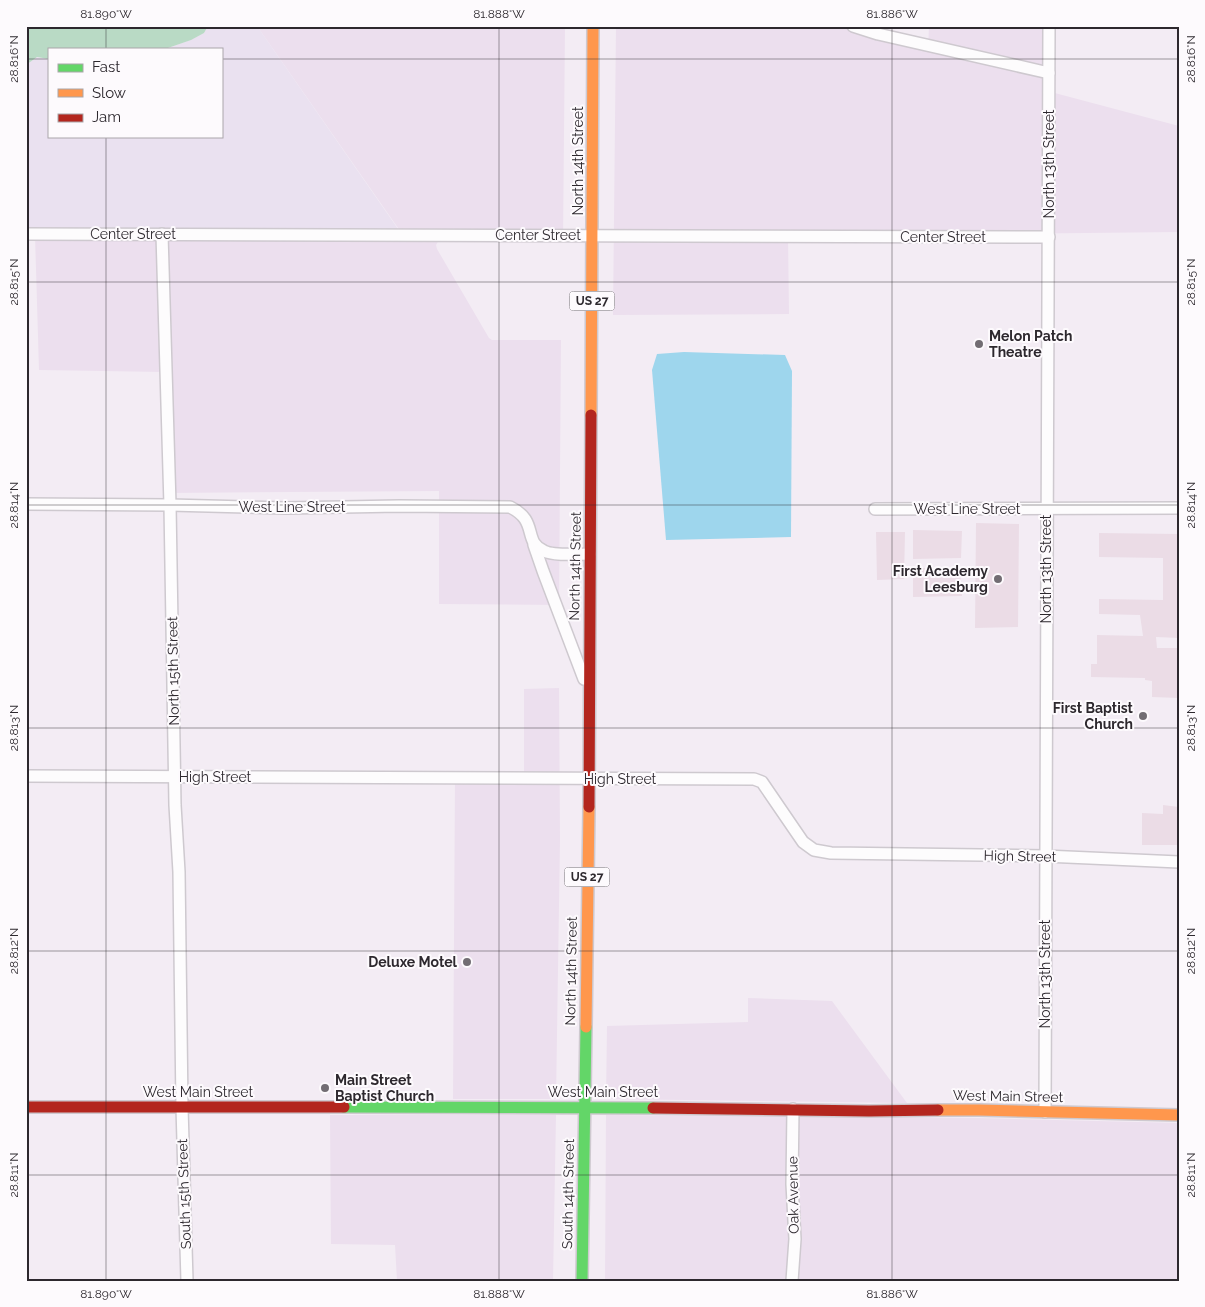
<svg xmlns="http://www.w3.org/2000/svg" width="1205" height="1307" viewBox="0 0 1205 1307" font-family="Raleway,sans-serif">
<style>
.built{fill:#ecdfee}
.industrial{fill:#eae1f0}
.education{fill:#ebdce6}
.forest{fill:#b9dac5}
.water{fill:#9ed6ed}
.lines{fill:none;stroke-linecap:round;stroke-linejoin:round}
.street-casing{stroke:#cec9cf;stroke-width:14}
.fast-casing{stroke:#cec9cf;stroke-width:14}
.slow-casing{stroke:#cec9cf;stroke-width:14}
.jam-casing{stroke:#cec9cf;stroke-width:14}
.street{stroke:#fdfcfd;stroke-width:11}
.fast{stroke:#63d668;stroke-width:11}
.slow{stroke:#ff974d;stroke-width:11}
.jam{stroke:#b3261e;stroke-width:11}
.ticks{fill:none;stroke:#2d282e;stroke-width:1;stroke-opacity:0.45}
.poi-dot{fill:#726d73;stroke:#fdfafd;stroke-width:2}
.labels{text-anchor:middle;stroke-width:4;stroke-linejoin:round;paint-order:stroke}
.shield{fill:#fdfafd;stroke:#6b676c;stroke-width:1}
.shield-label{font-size:12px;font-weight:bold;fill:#2d282e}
.street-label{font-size:14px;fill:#2d282e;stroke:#fdfafd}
.poi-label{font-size:14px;font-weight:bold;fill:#2d282e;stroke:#fdfafd;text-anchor:end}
.neatline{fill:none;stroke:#2d282e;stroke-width:2}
.ticks-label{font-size:12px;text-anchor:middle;fill:#2d282e}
</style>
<rect width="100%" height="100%" fill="#f3ecf4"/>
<g class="built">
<path d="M257 26H565L563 241 439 240 436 245 437 249 489 338 492 340H561L559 605 439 604V491L165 493 163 372 39 370 35 235 405 238Z"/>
<path d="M616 26H847L928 51 929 26H1051V92L1179 126V232L788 236 789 314 613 315Z"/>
<path d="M559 688 560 840 556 1099H453L455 778H524V689Z"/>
<path d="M748 998 832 1001 907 1103 606 1099 607 1026 748 1022Z"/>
<path d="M330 1115H556L553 1281H397L395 1245 331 1244Z"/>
<path d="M606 1115 979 1118 1179 1123V1281H605Z"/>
</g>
<path class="industrial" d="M208 26H257L405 239 26 235V65L37 57 49 59V136H221V49H165L190 40 204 33Z"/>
<g class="education">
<path d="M976 523 1019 524 1018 627 975 628Z"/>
<path d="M913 530 962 531 961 558 913 559Z"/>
<path d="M876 532H905L904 579 877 580Z"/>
<path d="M1099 533 1179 534V638L1156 637 1157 648H1179V698L1152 697V681L1145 680V678L1091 677V664H1097V635L1143 636 1140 615 1099 614V599L1163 600V558L1099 557Z"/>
<path d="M913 568H960L962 596 913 597Z"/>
<path d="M1163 805 1179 807V845H1142V813L1163 814Z"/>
</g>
<path class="forest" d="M26 26H208L204 33 191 40 165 49H49V59L37 57 26 65Z"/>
<path class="water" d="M684 352 785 355 792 371 791 537 666 540 652 370 657 354Z"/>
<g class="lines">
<defs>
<g id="street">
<path d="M853 26 878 34 1049 73"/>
<path d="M26 234 1049 237"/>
<path d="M162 234 170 505 175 805 179 872 182 1107 187 1281"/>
<path d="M26 504 170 505 286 508 399 506 510 507C516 510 521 513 525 519 533 531 528 544 544 551 553 556 579 554 590 554"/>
<path d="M875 509 1179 508"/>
<path d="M534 545 543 571 584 679"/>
<path d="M26 776 754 779 762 782 803 842 814 850 831 853 1045 856 1179 862"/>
<path d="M1045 1112 1049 26"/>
<path d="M792 1281 795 1239 792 1184 793 1109"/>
</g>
<g id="fast">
<path d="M344 1107 653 1108"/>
<path d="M582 1281 586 1027"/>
</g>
<g id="slow">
<path d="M591 415 593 26"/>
<path d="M586 1027 589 807"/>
<path d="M938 1110H979L1179 1115"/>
</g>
<g id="jam">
<path d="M589 807 591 415"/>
<path d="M26 1107H344"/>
<path d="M653 1108 869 1111 938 1110"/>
</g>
</defs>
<use href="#street" class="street-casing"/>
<use href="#fast" class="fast-casing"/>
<use href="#slow" class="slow-casing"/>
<use href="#jam" class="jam-casing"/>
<use href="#street" class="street"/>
<use href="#fast" class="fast"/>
<use href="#slow" class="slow"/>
<use href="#jam" class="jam"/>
</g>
<path class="ticks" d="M106 26V49M499 26V1281M892 26V1281M26 59H49M221 59H1179M106 136V1281M26 282H1179M26 505H1179M26 728H1179M26 951H1179M26 1175H1179"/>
<g class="poi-dot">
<circle cx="979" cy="344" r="5"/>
<circle cx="998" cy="579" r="5"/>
<circle cx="1143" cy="716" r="5"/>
<circle cx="467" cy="962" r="5"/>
<circle cx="325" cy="1088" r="5"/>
</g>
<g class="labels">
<g class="shield">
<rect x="569.5" y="291.5" width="45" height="19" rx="4"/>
<rect x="564.5" y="867.5" width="45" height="19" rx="4"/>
</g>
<g class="shield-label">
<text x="592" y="305">US 27</text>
<text x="587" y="881">US 27</text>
</g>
<g class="street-label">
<text transform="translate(578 161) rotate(-90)" y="5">North 14th Street</text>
<text transform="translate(1049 164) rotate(-90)" y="5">North 13th Street</text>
<text x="133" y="239">Center Street</text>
<text x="538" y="240">Center Street</text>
<text x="943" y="242">Center Street</text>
<text x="292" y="512">West Line Street</text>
<text x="967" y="514">West Line Street</text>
<text transform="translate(575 566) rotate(-89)" y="5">North 14th Street</text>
<text transform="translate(1046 569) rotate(-90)" y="5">North 13th Street</text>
<text transform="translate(173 671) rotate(-91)" y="5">North 15th Street</text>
<text x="215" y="782">High Street</text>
<text x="620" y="784">High Street</text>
<text transform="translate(1020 856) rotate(1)" y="5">High Street</text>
<text transform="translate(571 971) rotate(-89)" y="5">North 14th Street</text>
<text transform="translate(1045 974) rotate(-90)" y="5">North 13th Street</text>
<text x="198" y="1097">West Main Street</text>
<text x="603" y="1097">West Main Street</text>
<text transform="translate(1008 1096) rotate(1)" y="5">West Main Street</text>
<text transform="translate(184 1194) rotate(-92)" y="5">South 15th Street</text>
<text transform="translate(568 1194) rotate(-89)" y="5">South 14th Street</text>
<text transform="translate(793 1195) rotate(-91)" y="5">Oak Avenue</text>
</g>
<g class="poi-label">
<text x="989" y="341" text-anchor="start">Melon Patch<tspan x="989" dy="16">Theatre</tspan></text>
<text x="988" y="576">First Academy<tspan x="988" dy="16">Leesburg</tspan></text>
<text x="1133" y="713">First Baptist<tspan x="1133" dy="16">Church</tspan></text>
<text x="457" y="967">Deluxe Motel</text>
<text x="335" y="1085" text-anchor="start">Main Street<tspan x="335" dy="16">Baptist Church</tspan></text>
</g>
</g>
<rect width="1205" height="1307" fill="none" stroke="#fdfafd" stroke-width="55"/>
<rect x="48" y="48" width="175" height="90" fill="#fdfafd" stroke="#aaa6aa"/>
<rect x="58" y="64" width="25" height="8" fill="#63d668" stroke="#aaa6aa"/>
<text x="92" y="72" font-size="15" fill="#2d282e">Fast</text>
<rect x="58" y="89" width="25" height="8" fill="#ff974d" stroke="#aaa6aa"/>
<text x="92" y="98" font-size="15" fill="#2d282e">Slow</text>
<rect x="58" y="114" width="25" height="8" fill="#b3261e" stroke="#aaa6aa"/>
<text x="92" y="122" font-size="15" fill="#2d282e">Jam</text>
<rect x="28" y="28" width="1150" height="1252" class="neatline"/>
<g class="ticks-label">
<text x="106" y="18">81.890°W</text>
<text x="499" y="18">81.888°W</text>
<text x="892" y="18">81.886°W</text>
<text transform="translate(14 59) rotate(-90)" y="4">28.816°N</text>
<text transform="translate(1191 59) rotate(-90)" y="4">28.816°N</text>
<text transform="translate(14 282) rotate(-90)" y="4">28.815°N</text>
<text transform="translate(1191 282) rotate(-90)" y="4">28.815°N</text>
<text transform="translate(14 505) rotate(-90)" y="4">28.814°N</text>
<text transform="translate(1191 505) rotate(-90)" y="4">28.814°N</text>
<text transform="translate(14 728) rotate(-90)" y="4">28.813°N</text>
<text transform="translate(1191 728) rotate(-90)" y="4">28.813°N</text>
<text transform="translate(14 951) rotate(-90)" y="4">28.812°N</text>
<text transform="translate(1191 951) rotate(-90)" y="4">28.812°N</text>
<text transform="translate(14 1175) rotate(-90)" y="4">28.811°N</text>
<text transform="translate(1191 1175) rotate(-90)" y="4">28.811°N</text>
<text x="106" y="1298">81.890°W</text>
<text x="499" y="1298">81.888°W</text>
<text x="892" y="1298">81.886°W</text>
</g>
</svg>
